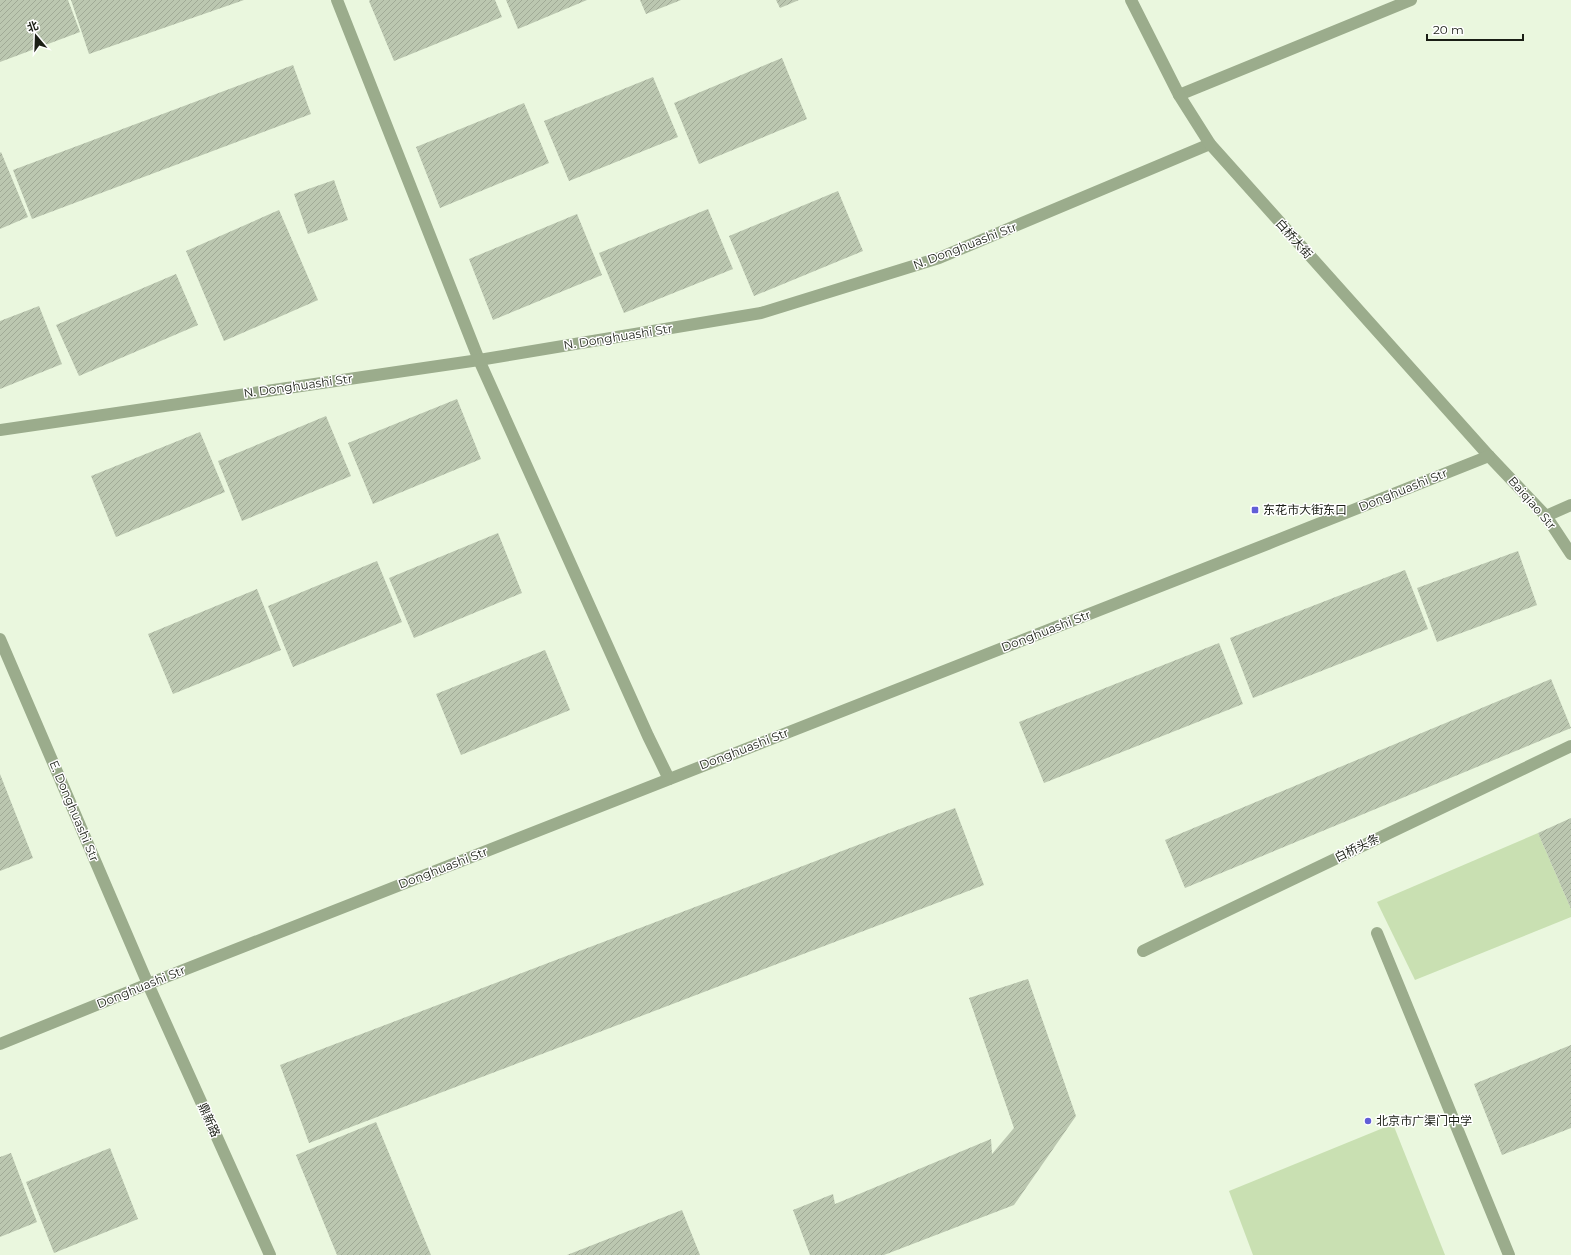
<svg xmlns="http://www.w3.org/2000/svg" width="1571" height="1255" viewBox="0 0 1571 1255" font-family="Montserrat,'Noto Sans SC',sans-serif">
<style>
.grass{fill:#c9e0b2}
.building{fill:url(#building-hatch)}
.lines{fill:none;stroke-linecap:round;stroke-linejoin:round}
.minor{stroke:#9bac8c;stroke-width:12}
.tertiary{stroke:#9bac8c;stroke-width:12}
.poi-dot{fill:#615ed7;stroke:#fff;stroke-width:1.5}
.labels{text-anchor:middle;stroke-width:3;stroke-linejoin:round;paint-order:stroke}
.street-label{font-size:12px;fill:#1a1e15;stroke:#fff}
.poi-label{font-size:12px;fill:#1a1e15;stroke:#fff;text-anchor:start}
</style>
<defs>
<pattern id="building-hatch" width="6" height="6" patternUnits="userSpaceOnUse"><rect width="6" height="6" fill="#bbc7b0"/><path d="M-1 1l2-2M0 6l6-6M5 7l2-2" fill="none" stroke="#a0aa96"/></pattern>
</defs>
<rect width="100%" height="100%" fill="#eaf7de"/>
<g class="grass">
<path d="M1538 833 1571 909V917L1415 980 1377 902Z"/>
<path d="M1393 1124 1445 1255H1253L1229 1191Z"/>
</g>
<g class="building">
<path d="M0 0H68L80 32 0 62Z"/>
<path d="M71 0H244L89 54Z"/>
<path d="M370 0H495L502 17 394 61 369 1Z"/>
<path d="M506 0H587L518 29Z"/>
<path d="M640 0H681L646 14Z"/>
<path d="M776 0H799L780 8Z"/>
<path d="M782 58 807 119 699 164 674 103Z"/>
<path d="M293 65 311 114 32 219 13 170Z"/>
<path d="M653 77 678 137 569 181 544 121Z"/>
<path d="M524 103 549 163 440 208 416 147Z"/>
<path d="M1 152 28 217 0 229V153Z"/>
<path d="M334 180 348 220 308 234 294 194Z"/>
<path d="M838 191 863 251 754 296 729 236Z"/>
<path d="M708 209 733 269 624 313 599 253Z"/>
<path d="M279 210 318 300 224 341 186 251Z"/>
<path d="M577 214 602 275 493 320 469 259Z"/>
<path d="M176 274 198 325 79 376 56 325Z"/>
<path d="M39 306 62 364 0 389V321Z"/>
<path d="M457 399 481 459 373 504 348 443Z"/>
<path d="M326 416 351 476 242 521 218 461Z"/>
<path d="M200 432 225 492 116 537 91 476Z"/>
<path d="M498 533 522 593 414 638 389 578Z"/>
<path d="M1518 551 1537 605 1437 642 1417 588Z"/>
<path d="M377 561 402 622 293 667 268 606Z"/>
<path d="M1405 570 1428 629 1253 698 1230 638Z"/>
<path d="M257 589 281 650 173 694 148 634Z"/>
<path d="M1219 643 1243 704 1044 783 1019 722Z"/>
<path d="M545 650 570 710 461 755 436 694Z"/>
<path d="M1551 679 1571 728 1185 888 1165 840Z"/>
<path d="M0 774 33 858 0 871Z"/>
<path d="M955 808 984 885 309 1143 280 1065Z"/>
<path d="M1571 818V909L1538 833Z"/>
<path d="M1028 979 1076 1116 1014 1205 884 1255H810L793 1210 833 1194 835 1204 991 1139 992 1154 1014 1128 969 998Z"/>
<path d="M1571 1045V1128L1502 1155 1474 1084Z"/>
<path d="M376 1122 431 1255H337L296 1155Z"/>
<path d="M110 1148 138 1219 54 1253 26 1182Z"/>
<path d="M11 1153 37 1222 0 1237V1157Z"/>
<path d="M682 1210 700 1255H567Z"/>
</g>
<g class="lines">
<g class="minor">
<path d="M337 0 479 360 648 736 669 779"/>
<path d="M1179 95 1411 0"/>
<path d="M0 430 479 360 761 313 939 258 1210 144"/>
<path d="M1546 516 1571 505"/>
<path d="M0 639 148 984"/>
<path d="M1377 933 1509 1255"/>
<path d="M1143 951 1571 746"/>
</g>
<g class="tertiary">
<path d="M1131 0 1179 95 1210 144 1489 456 1546 516 1571 554"/>
<path d="M148 984 270 1255"/>
<path d="M0 1044 148 984 1275 541 1489 456"/>
</g>
</g>
<g class="poi-dot">
<rect x="1251" y="506" width="8" height="8" rx="2"/>
<circle cx="1368" cy="1121" r="4"/>
</g>
<g class="labels">
<g class="street-label">
<text transform="translate(1294 239) rotate(48)" y="4">白桥大街</text>
<text transform="translate(965 246) rotate(-21)" y="4">N. Donghuashi Str</text>
<text transform="translate(618 337) rotate(-9)" y="4">N. Donghuashi Str</text>
<text transform="translate(298 386) rotate(-8)" y="4">N. Donghuashi Str</text>
<text transform="translate(1403 490) rotate(-22)" y="4">Donghuashi Str</text>
<text transform="translate(1532 503) rotate(49)" y="4">Baiqiao Str</text>
<text transform="translate(1046 631) rotate(-21)" y="4">Donghuashi Str</text>
<text transform="translate(744 749) rotate(-21)" y="4">Donghuashi Str</text>
<text transform="translate(74 811) rotate(67)" y="4">E. Donghuashi Str</text>
<text transform="translate(1357 848) rotate(-26)" y="4">白桥头条</text>
<text transform="translate(443 868) rotate(-21)" y="4">Donghuashi Str</text>
<text transform="translate(141 987) rotate(-22)" y="4">Donghuashi Str</text>
<text transform="translate(209 1120) rotate(66)" y="4">鼎新路</text>
</g>
<g class="poi-label">
<text x="1263" y="514">东花市大街东口</text>
<text x="1376" y="1125">北京市广渠门中学</text>
</g>
</g>
<g transform="translate(36 36) rotate(341)" stroke="#ffffff" stroke-width="3" paint-order="stroke">
<path d="M0-3L7 15L0 10L-7 15Z" fill="#1a1e15"/>
<text y="-6" font-size="11" font-weight="bold" text-anchor="middle" fill="#1a1e15">北</text>
</g>
<path d="M1427 34v6h96v-6" fill="none" stroke="#1a1e15" stroke-width="2"/>
<text x="1433" y="34" font-size="12" fill="#1a1e15" stroke="#ffffff" stroke-width="3" paint-order="stroke">20 m</text>
</svg>
